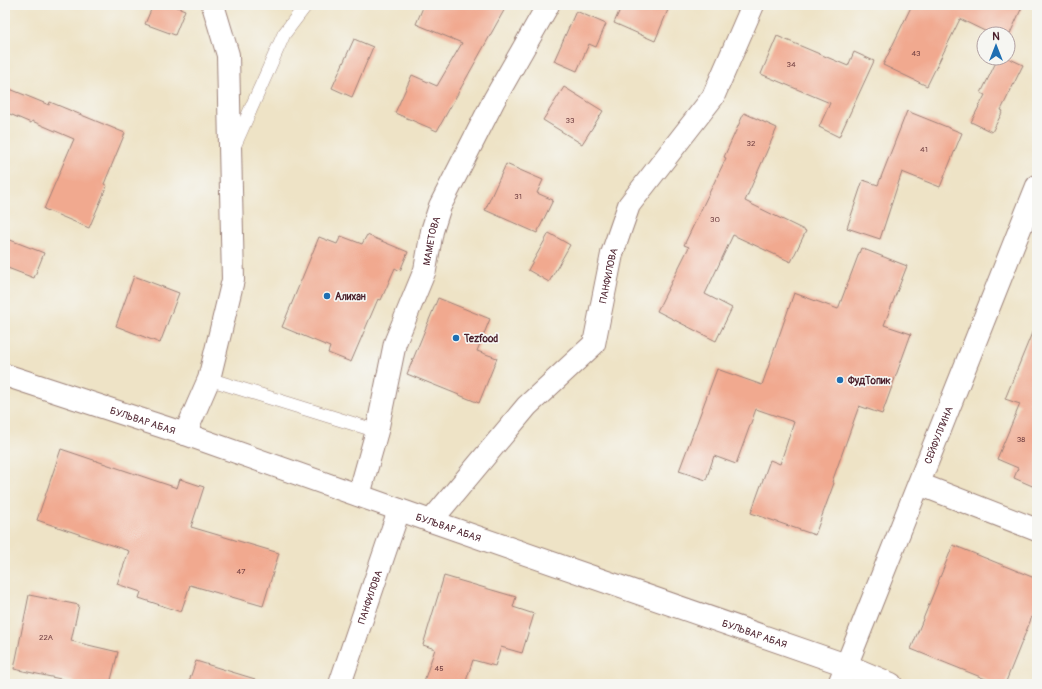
<svg xmlns="http://www.w3.org/2000/svg" width="1042" height="689" viewBox="0 0 1042 689" font-family="Pangolin,sans-serif">
<style>
.building{fill:#f1a98f}
.lines{fill:none;stroke-linecap:round;stroke-linejoin:round}
.lane-casing{stroke:#9c8178;stroke-width:14}
.street-casing{stroke:#9c8178;stroke-width:24}
.secondary-casing{stroke:#9c8178;stroke-width:24}
.lane{stroke:#fff;stroke-width:13}
.street{stroke:#fff;stroke-width:22}
.secondary{stroke:#fff;stroke-width:22}
.poi-dot{fill:#1f6fb2;stroke:#f6f6f2;stroke-width:1.5}
.labels{text-anchor:middle;stroke-width:3.5;stroke-linejoin:round;paint-order:stroke}
.number-label{font-size:8px;fill:#744244}
.street-label{font-size:10px;fill:#4a1f2b;stroke:#f6f6f2}
.poi-label{font-size:10px;font-weight:bold;fill:#4a1f2b;stroke:#f6f6f2;text-anchor:start}
</style>
<rect width="100%" height="100%" fill="#f6f6f2"/>
<filter id="ink" filterUnits="userSpaceOnUse"><feTurbulence type="fractalNoise" baseFrequency=".025" numOctaves="2"/><feDisplacementMap in="SourceGraphic" scale="8" xChannelSelector="R" yChannelSelector="G"/><feConvolveMatrix kernelMatrix="1 2 1 2 8 2 1 2 1" color-interpolation-filters="sRGB"/></filter>
<filter id="wash" filterUnits="userSpaceOnUse"><feTurbulence type="fractalNoise" baseFrequency=".012" numOctaves="4" result="noise"/><feDisplacementMap in="SourceGraphic" scale="16" xChannelSelector="R" yChannelSelector="G"/><feGaussianBlur stdDeviation="0.9" result="paint"/><feColorMatrix in="noise" values="0 0 0 0 0 0 0 0 0 0 0 0 0 0 0 0 0 1.4 0 .05"/><feComposite in="paint" operator="in"/></filter>
<g filter="url(#wash)">
<rect width="100%" height="100%" fill="#eee3c6"/>
<g id="blocks">
<g class="building">
<path d="M153 5H172L185 10 175 35 145 24Z"/>
<path d="M424 5H507L437 131 395 113 412 75 437 86 462 43 416 24Z"/>
<path d="M622 5H670L655 41 614 23Z"/>
<path d="M912 5H1023L1008 38V34H991L960 19 927 86 883 65Z"/>
<path d="M576 11 606 24 596 47 589 44 577 71 554 61Z"/>
<path d="M777 36 848 66 854 52 874 61 839 137 819 127 830 103 761 74Z"/>
<path d="M354 39 373 47 352 97 332 88Z"/>
<path d="M998 58H1008L1023 65 1001 110 1003 111 992 132 971 122 985 95 981 93Z"/>
<path d="M5 87 49 105 50 102 125 133 104 184 107 186 89 228 44 209 74 139 32 121 31 123 5 112Z"/>
<path d="M564 87 603 111 582 144 543 120Z"/>
<path d="M907 111 962 133 940 187 902 172 880 239 847 228 863 180 878 185Z"/>
<path d="M744 113 777 128 745 201 806 231 791 262 733 235 705 294 732 308 716 341 657 311 689 247 684 245 726 158 724 157Z"/>
<path d="M506 164 543 180 537 193 553 200 537 233 485 210Z"/>
<path d="M549 233 570 245 549 282 528 270Z"/>
<path d="M367 235 408 252 400 271 395 268 381 300 378 299 351 362 328 353 330 347 282 327 319 237 337 244 341 236 362 244Z"/>
<path d="M5 238 44 253 34 278 5 267Z"/>
<path d="M861 248 907 266 884 325 911 334 882 414 859 406 832 482 834 483 815 535 751 513 770 460 780 464 794 422 756 409 736 464 714 456 706 480 679 471 717 369 762 385 794 293 838 309Z"/>
<path d="M134 276 179 293 160 343 116 326Z"/>
<path d="M438 298 490 319 477 351 497 358 479 403 407 374Z"/>
<path d="M1036 323H1037V488L1014 478 1018 468 997 459 1020 404 1005 399Z"/>
<path d="M61 449 177 488 180 479 204 487 191 527 279 553 263 606 190 585 181 612 139 598 141 592 117 584 129 551 37 520Z"/>
<path d="M953 545 1037 579V604L1005 684H998L911 649Z"/>
<path d="M444 576 516 597 513 607 534 614 522 653 501 647 495 666 473 660 465 684H423L435 649 423 645Z"/>
<path d="M29 595 79 605 71 641 118 652 110 684H84L14 669Z"/>
<path d="M196 661 255 679 254 684H188Z"/>
</g>
</g>
</g>
<g filter="url(#ink)">
<use href="#blocks" fill-opacity="0" stroke="#9c8178" stroke-width="1"/>
<g class="lines">
<defs>
<g id="lane">
<path d="M233 149 284 34 306 5"/>
<path d="M209 379 377 431"/>
</g>
<g id="street">
<path d="M185 434 209 379 233 280 228 55 213 5"/>
<path id="s1" d="M359 495 377 431 395 343 425 270 432 231 440 206 494 100 548 5"/>
<path id="s2" d="M431 521 527 406 594 344 612 254 629 205 713 97 753 5"/>
<path id="s3" d="M340 684 399 510"/>
</g>
<g id="secondary">
<path id="s4" d="M5 375 185 434 431 521 846 665 891 684"/>
<path d="M919 484 1037 530"/>
<path id="s5" d="M839 684 1037 186"/>
</g>
</defs>
<use href="#lane" class="lane-casing"/>
<use href="#street" class="street-casing"/>
<use href="#secondary" class="secondary-casing"/>
<use href="#lane" class="lane"/>
<use href="#street" class="street"/>
<use href="#secondary" class="secondary"/>
</g>
</g>
<g class="poi-dot">
<circle cx="327" cy="296" r="4"/>
<circle cx="456" cy="338" r="4"/>
<circle cx="840" cy="380" r="4"/>
</g>
<g class="labels">
<g class="number-label">
<text x="916" y="56">43</text>
<text x="791" y="67">34</text>
<text x="570" y="123">33</text>
<text x="751" y="146">32</text>
<text x="924" y="152">41</text>
<text x="518" y="199">31</text>
<text x="715" y="222">30</text>
<text x="1021" y="442">38</text>
<text x="241" y="574">47</text>
<text x="46" y="640">22А</text>
<text x="439" y="671">45</text>
</g>
<g class="street-label">
<text dy="4" stroke="none"><textPath href="#s1" startOffset="265">МАМЕТОВА</textPath></text>
<text dy="4" stroke="none"><textPath href="#s2" startOffset="311">ПАНФИЛОВА</textPath></text>
<text dy="4" stroke="none"><textPath href="#s4" startOffset="145">БУЛЬВАР АБАЯ</textPath></text>
<text dy="4" stroke="none"><textPath href="#s5" startOffset="268">СЕЙФУЛЛИНА</textPath></text>
<text dy="4" stroke="none"><textPath href="#s4" startOffset="469">БУЛЬВАР АБАЯ</textPath></text>
<text dy="4" stroke="none"><textPath href="#s3" startOffset="92">ПАНФИЛОВА</textPath></text>
<text dy="4" stroke="none"><textPath href="#s4" startOffset="793">БУЛЬВАР АБАЯ</textPath></text>
</g>
<g class="poi-label">
<text x="335" y="300">Алихан</text>
<text x="464" y="342">Tezfood</text>
<text x="848" y="384">ФудТопик</text>
</g>
</g>
<rect width="1042" height="689" fill="none" stroke="#f6f6f2" stroke-width="20"/>
<g transform="translate(996 46)"><circle r="19" fill="#f6f6f2" stroke="#b1a0a2"/>
<path d="M0-3L7 15L0 10L-7 15Z" fill="#1f6fb2"/>
<text y="-6" font-size="11" font-weight="bold" text-anchor="middle" fill="#4a1f2b">N</text>
</g>
</svg>
